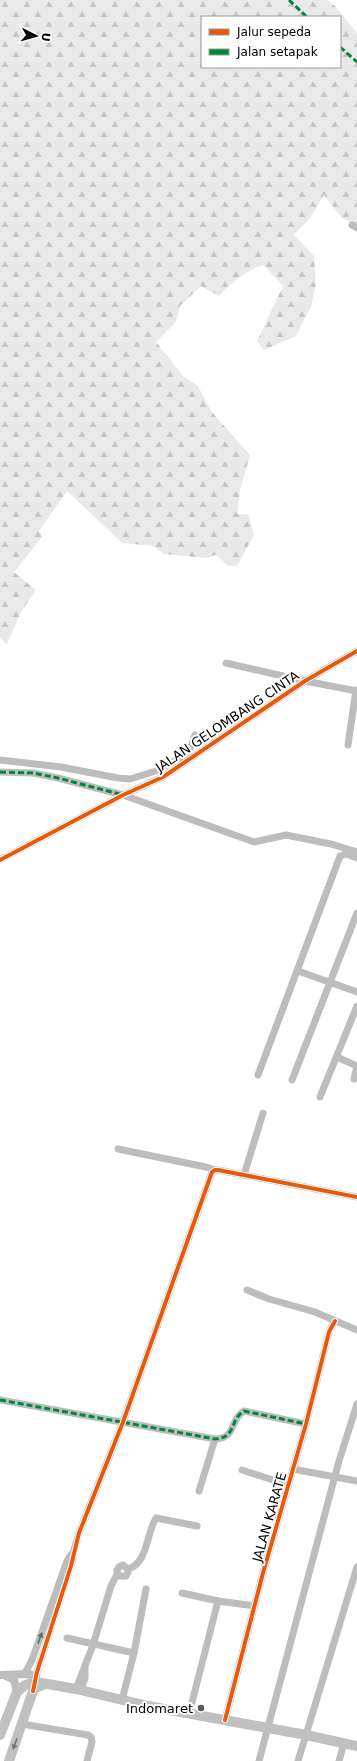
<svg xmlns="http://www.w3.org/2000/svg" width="357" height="1761" viewBox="0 0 357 1761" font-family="'DejaVu Sans',sans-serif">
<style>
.forest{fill:url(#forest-firs);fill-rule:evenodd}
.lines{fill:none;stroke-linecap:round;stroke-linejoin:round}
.minor{stroke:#bdbdbd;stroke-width:7}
.tertiary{stroke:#bdbdbd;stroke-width:8}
.secondary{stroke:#c0c0c0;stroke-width:10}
.quiet{stroke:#00873e;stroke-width:3;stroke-dasharray:6 3;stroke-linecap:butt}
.cycleway-casing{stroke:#fff;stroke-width:6}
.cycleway{stroke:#e8590c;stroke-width:4}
.oneway{fill:#686868}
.oneway2{fill:#737373}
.poi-dot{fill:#595959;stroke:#fff;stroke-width:1.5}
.labels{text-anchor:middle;stroke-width:4;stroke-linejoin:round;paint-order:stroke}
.street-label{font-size:13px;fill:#000;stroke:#fff}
.poi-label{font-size:13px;fill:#000;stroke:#fff;text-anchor:end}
</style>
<defs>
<pattern id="forest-firs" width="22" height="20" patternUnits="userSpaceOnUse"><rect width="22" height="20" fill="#e9e9e9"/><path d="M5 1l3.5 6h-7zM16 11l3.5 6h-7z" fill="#c6c6c6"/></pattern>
</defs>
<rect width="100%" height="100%" fill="#fff"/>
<path class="forest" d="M0 0H327L335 6 357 33V223L356 224 342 218 324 195 310 218 294 235 314 256 316 285 311 306 296 336 264 350 257 341 283 286 264 265C247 269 230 284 219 296L201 286 180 306 176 322 156 342 183 376 198 386 211 411 250 455 240 490 237 514H248L254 535 237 566H229L216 555 206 558 164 554 153 546 122 543 67 491 39 531 42 537 14 572 36 590 21 612 7 644 0 638ZM202 17H340V67H202Z"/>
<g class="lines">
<g class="minor">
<path d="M352 225 357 228"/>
<path d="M226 663 305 681 357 691"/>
<path d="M348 745 356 690"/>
<path d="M0 760 61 767 118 778 130 779 156 771 185 755 191 747 195 735"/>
<path d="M0 772 33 773 58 778 123 795 254 842 286 835 331 844 357 852"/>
<path d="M0 860 123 795 163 777 305 681 357 651"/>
<path d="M298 971 357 992"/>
<path d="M337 1057 357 1066 354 1079"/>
<path d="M258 1075 340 856 346 854 357 858"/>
<path d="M292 1080 357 913"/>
<path d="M320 1097 357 1006"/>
<path d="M118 1149 206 1167 215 1170"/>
<path d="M244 1175 263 1113"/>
<path d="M247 1290 269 1299 315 1312 357 1330"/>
<path d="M0 1400 215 1439C237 1438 229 1420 244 1411L306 1424"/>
<path d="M293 1469 357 1481"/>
<path d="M242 1470 288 1485"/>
<path d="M199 1491 215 1439"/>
<path d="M128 1569C148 1563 146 1534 156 1518L197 1526"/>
<path d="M182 1593 218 1601 255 1606"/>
<path d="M67 1638 134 1653"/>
<path d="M25 1673 32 1660 67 1561 71 1555"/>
<path d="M36 1682 37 1672 73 1559V1553L79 1533 123 1422 212 1172 215 1170H218L357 1197"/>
<path d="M76 1689 93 1645 111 1586 117 1574V1570L119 1567 123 1565 128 1569V1572L126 1576H120L117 1574"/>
<path d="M81 1690 85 1678V1668"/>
<path d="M122 1700 134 1653 146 1589"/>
<path d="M189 1714 218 1601"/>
<path d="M225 1720 263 1573 306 1424 329 1332 335 1321"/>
<path d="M22 1724 88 1735 91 1737 92 1742 87 1761"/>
<path d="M259 1761 339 1461 357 1404"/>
<path d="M298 1761 357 1567"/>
<path d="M339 1761 344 1743"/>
</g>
<g class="tertiary">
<path d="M0 1675 30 1674 36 1682 34 1687"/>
<path d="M6 1676 14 1680 17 1692"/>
</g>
<g class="secondary">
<path d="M0 1735 17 1692 25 1685 36 1682 76 1689 148 1706 306 1735 357 1746"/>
<path d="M9 1761 33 1691 36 1688 45 1684"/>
</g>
<g class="quiet">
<path d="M289 0 307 17"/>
<path d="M340 47 357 62"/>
<path d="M0 772 33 773 58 778 123 795"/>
<path d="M0 1400 215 1439C237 1438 229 1420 244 1411L306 1424"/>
</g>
<defs>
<g id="cycleway">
<path d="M0 860 123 795 163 777 305 681 357 651"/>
<path d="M33 1691 37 1672 71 1566 79 1533 123 1422 212 1172 215 1170H218L357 1197"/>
<path d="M225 1720 263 1573 306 1424 329 1332 335 1321"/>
</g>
</defs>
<use href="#cycleway" class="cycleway-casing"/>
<use href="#cycleway" class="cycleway"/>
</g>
<defs><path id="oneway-solid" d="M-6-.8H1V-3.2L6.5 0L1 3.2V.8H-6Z"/></defs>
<use class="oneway" href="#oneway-solid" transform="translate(40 1638) rotate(-70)"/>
<use class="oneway2" href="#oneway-solid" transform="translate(15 1744) rotate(110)"/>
<circle class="poi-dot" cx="201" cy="1708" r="4"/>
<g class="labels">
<g class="street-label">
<text transform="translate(227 721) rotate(-34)" y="5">JALAN GELOMBANG CINTA</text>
<text transform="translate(269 1517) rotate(-74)" y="5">JALAN KARATE</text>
</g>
<g class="poi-label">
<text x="193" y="1713">Indomaret</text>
</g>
</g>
<rect x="201" y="16" width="140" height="52" fill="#ffffff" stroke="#999999"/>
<rect x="209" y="29" width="20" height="6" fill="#e8590c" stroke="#999999"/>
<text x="237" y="36" font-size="12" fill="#000000">Jalur sepeda</text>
<rect x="209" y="49" width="20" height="6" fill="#00873e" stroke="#999999"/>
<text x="237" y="56" font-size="12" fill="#000000">Jalan setapak</text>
<g transform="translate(36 36) rotate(96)" stroke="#ffffff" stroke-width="3" paint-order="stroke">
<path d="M0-3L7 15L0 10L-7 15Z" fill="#000000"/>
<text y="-6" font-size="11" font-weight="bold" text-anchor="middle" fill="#000000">U</text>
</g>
</svg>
